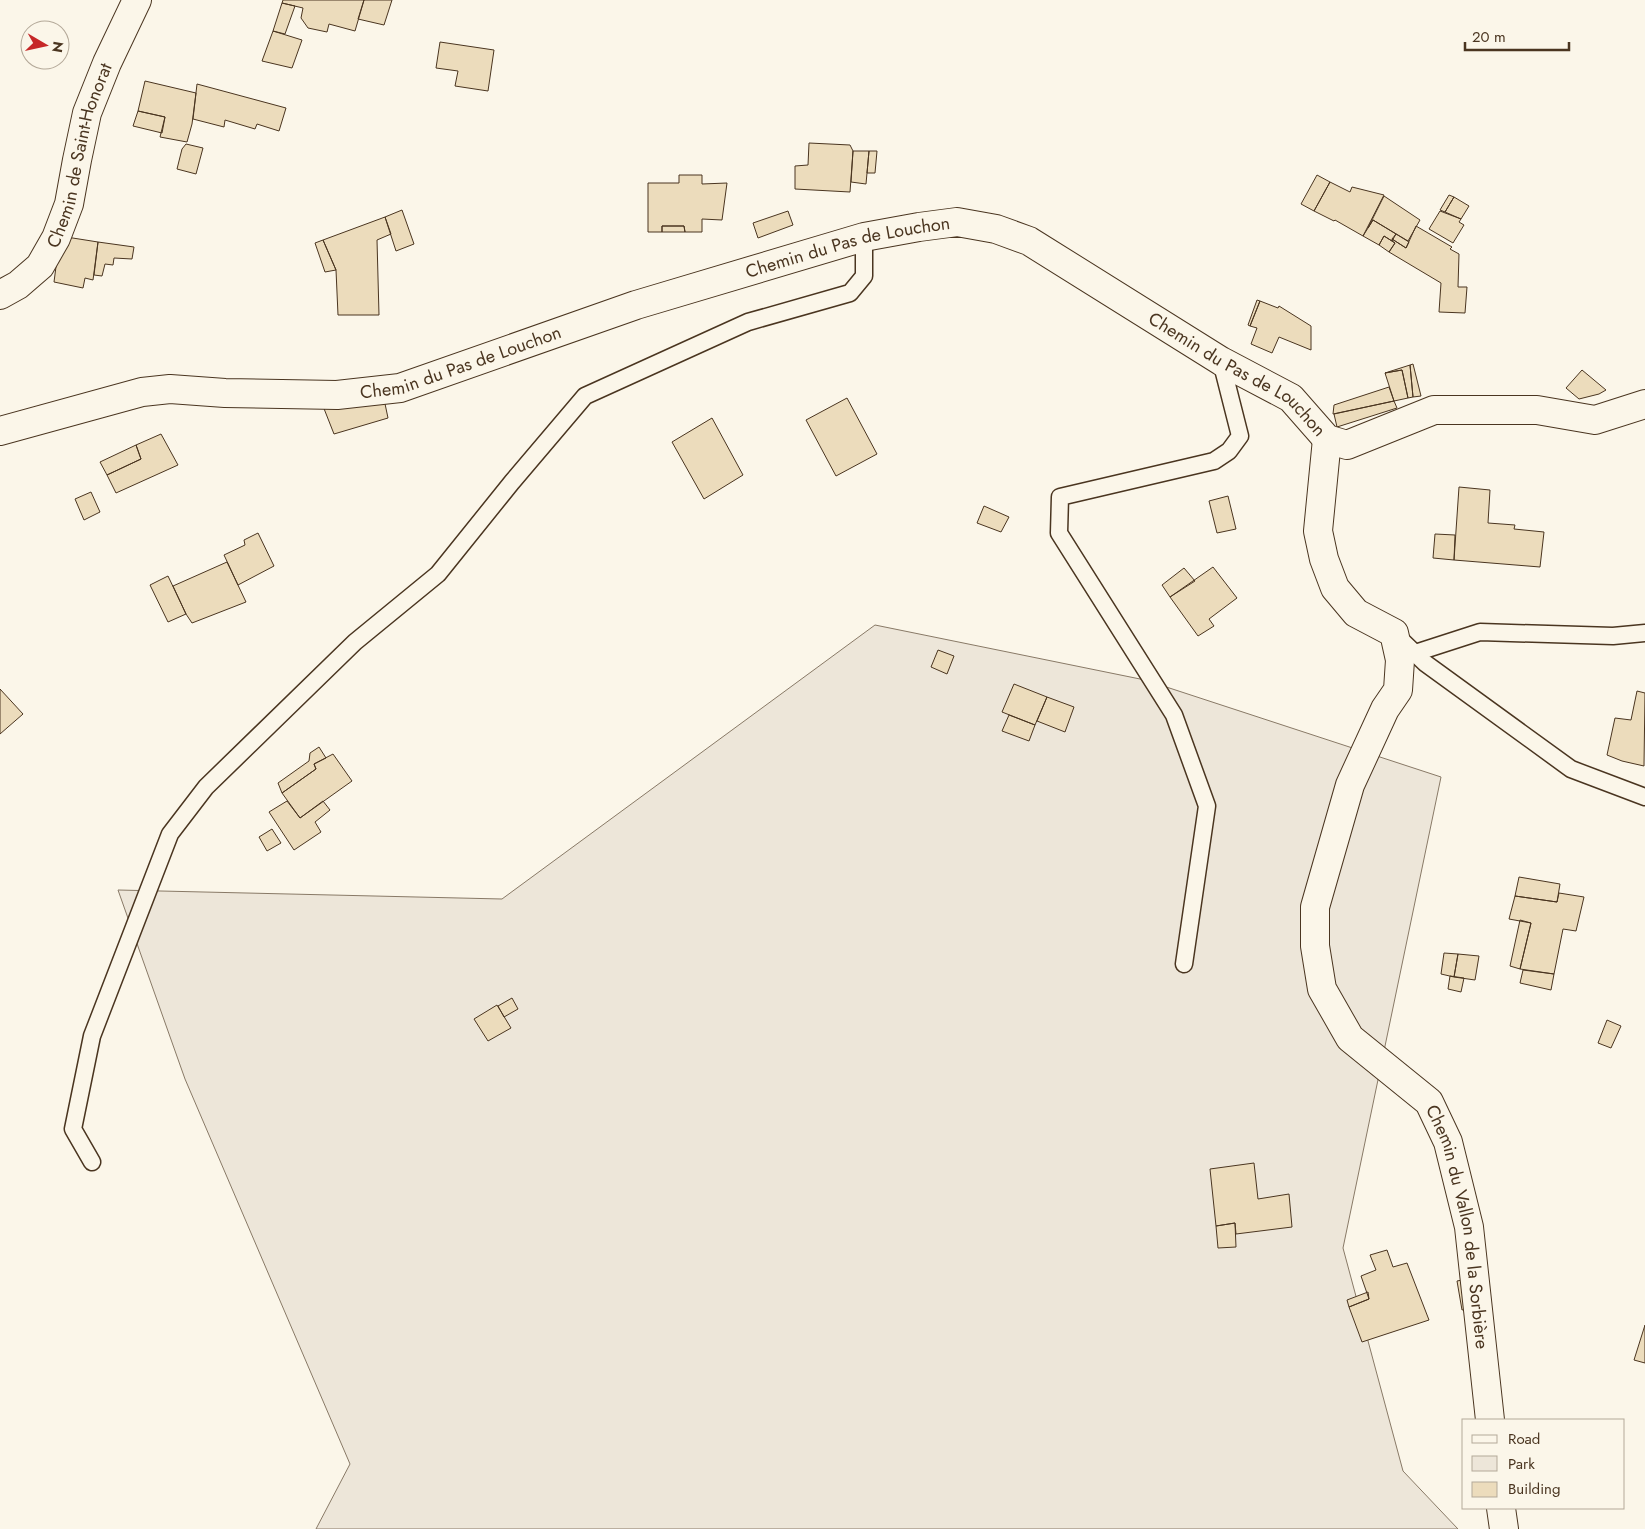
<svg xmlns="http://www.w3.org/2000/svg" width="1645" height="1529" viewBox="0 0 1645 1529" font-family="Jost,sans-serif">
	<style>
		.green { fill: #ede6d9; stroke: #887966 }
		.building { fill: #ecdcbc; stroke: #4a3520 }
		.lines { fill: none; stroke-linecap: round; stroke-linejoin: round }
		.lane-casing { stroke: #4a3520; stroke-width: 19 }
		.street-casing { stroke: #4a3520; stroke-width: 30 }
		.lane { stroke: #fbf6e9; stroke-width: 16 }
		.street { stroke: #fbf6e9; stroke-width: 28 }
		.labels { text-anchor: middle; stroke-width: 4; stroke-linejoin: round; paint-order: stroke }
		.street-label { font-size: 18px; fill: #4a3520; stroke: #fbf6e9 }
	</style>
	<rect width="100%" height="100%" fill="#fbf6e9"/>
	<!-- green -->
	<path class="green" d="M875 625 1145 680 1441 777 1343 1248 1403 1471 1458 1529H316L350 1464 185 1079 118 890 502 899Z"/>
	<!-- building -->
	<path class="building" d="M283 0H364L355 31 329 24 327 32 308 28 301 18 303 8 282 3Z
		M364 0H392L384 25 358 19Z
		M282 3 295 6 285 34 273 31Z
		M273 31 302 40 292 68 262 61Z
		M440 42 494 50 488 91 455 86 458 71 436 68Z
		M145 81 196 93 192 124 187 142 160 137 165 117 138 111Z
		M197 84 286 108 279 131 257 124 255 129 225 120 224 127 193 119Z
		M138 111 165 117 162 133 133 126Z
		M809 143 850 145 853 151 850 192 795 189V166L808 165Z
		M186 144 203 148 196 174 177 169 182 149Z
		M853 151H869L866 184 851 182Z
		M869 151H877L875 173H867Z
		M679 175H702V184L727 183 722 220 702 219V232H685L684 226H662V232H648V183H679Z
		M1317 175 1330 182 1314 211 1301 204Z
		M1330 182 1350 192 1352 187 1384 195 1363 236 1335 220 1334 221 1314 211Z
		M1449 195 1454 197 1445 212 1440 210Z
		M1384 196 1420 220 1408 241 1373 220 1368 228Z
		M1454 197 1469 206 1461 219 1445 212Z
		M402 210 414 244 396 251 385 217Z
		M788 211 793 225 758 238 753 223Z
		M1440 211 1461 219 1459 222 1464 225 1453 243 1429 229Z
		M385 217 391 234 377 240 379 315H338L336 270 323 240Z
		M1373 220 1396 234 1392 241 1384 236 1379 245 1363 236Z
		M662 226H684L685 232H662Z
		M1416 226 1452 247 1450 249 1459 254 1458 287H1467L1465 313 1439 312 1441 283 1389 252 1395 243 1392 241V239L1406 248Z
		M1396 234 1409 242 1406 248 1392 239Z
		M60 236 98 242 93 280 85 278 83 288 54 282Z
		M1384 236 1395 243 1389 252 1379 245Z
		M323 240 336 270 325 272 315 243Z
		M98 242 134 247 132 259 114 258 113 265 105 264 102 276 94 275Z
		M1257 300 1260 301 1250 326 1248 325Z
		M1260 301 1278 308 1279 306 1311 326V350L1279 337 1272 353 1251 344 1257 328 1250 326Z
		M1413 364 1421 396 1413 397 1410 365Z
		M1410 365 1413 397 1408 398 1402 370 1385 373Z
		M1402 370 1408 398 1394 401 1385 373Z
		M1582 370 1606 390 1599 394 1579 399 1566 388Z
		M1389 387 1394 401 1333 414 1334 405Z
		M847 398 877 454 836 476 806 420Z
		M384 399 388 418 334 434 321 401Z
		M1394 401 1397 408 1337 427 1334 414Z
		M712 418 743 475 704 499 672 442Z
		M161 434 178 465 116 493 107 475 141 459 136 445Z
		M136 445 141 459 107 475 100 462Z
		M1459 487 1490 490 1488 523 1515 525 1514 529 1544 532 1540 567 1454 560Z
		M91 492 100 512 84 520 75 499Z
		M1228 496 1236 529 1217 533 1209 501Z
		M984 506 1009 517 1001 532 977 523Z
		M258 533 274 566 238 585 224 555 245 545 244 540Z
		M1435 534 1455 535 1454 560 1433 558Z
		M227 562 246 602 192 623 186 614 173 586Z
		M1213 567 1237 598 1209 619 1214 626 1198 636 1170 597Z
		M1184 568 1195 581 1170 597 1162 585Z
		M168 576 186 614 168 622 150 585Z
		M938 650 954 656 947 674 931 667Z
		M1014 684 1047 697 1035 725 1002 712Z
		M0 689 23 714 0 734Z
		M1637 691 1645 693 1644 766 1622 761 1607 755 1615 718 1631 720Z
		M1047 697 1074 707 1065 732 1037 721Z
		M1009 715 1035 725 1029 741 1002 731Z
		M319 747 326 758 314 764 316 769 282 793 278 783 309 761 310 753Z
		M333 754 352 781 300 818 282 793 316 769 314 764Z
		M287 801 300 818 323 801 330 810 315 822 321 832 294 850 269 812Z
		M272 829 281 843 267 851 259 837Z
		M1519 877 1560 884 1557 902 1515 896Z
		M1559 893 1584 897 1576 931 1563 929 1554 974 1520 969 1531 923 1509 919 1515 896 1557 902Z
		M1520 920 1531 923 1520 969 1510 966Z
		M1444 953 1458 954 1454 977 1441 974Z
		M1458 954 1479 956 1475 980 1454 977Z
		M1523 970 1554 974 1551 990 1520 983Z
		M1450 976 1464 978 1461 992 1448 989Z
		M512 998 518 1009 504 1017 498 1006Z
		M497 1005 511 1028 488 1041 474 1019Z
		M1607 1020 1621 1026 1611 1048 1598 1043Z
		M1254 1163 1258 1199 1289 1194 1292 1227 1236 1234 1235 1223 1216 1226 1210 1169Z
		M1235 1223 1236 1247 1218 1248 1216 1226Z
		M1387 1250 1393 1267 1407 1263 1429 1320 1362 1342 1349 1307 1369 1299 1361 1276 1376 1270 1370 1255Z
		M1472 1278 1480 1305 1462 1310 1457 1281Z
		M1368 1292 1369 1299 1349 1307 1347 1300Z
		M1645 1325V1363L1634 1360Z"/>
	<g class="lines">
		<!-- lane casing -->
		<g class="lane-casing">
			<path id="lane" d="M1396 635 1425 663 1571 769 1645 797
				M1415 653 1480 632 1613 636 1645 633
				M1184 964 1207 806 1174 715 1059 533 1060 497 1214 461 1229 451 1240 436 1221 361
				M92 1162 73 1129 92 1036 170 834 206 787 355 642 438 574 512 482 585 396 748 322 850 293 864 276V237"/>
		</g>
		<!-- street casing -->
		<g class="street-casing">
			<g id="street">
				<path id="s1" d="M0 295 18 285 40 266 56 238 69 204 77 160 87 113 107 63 137 0"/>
				<path id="s2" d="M0 431 142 392 170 389 225 393 337 395 400 388 636 305 864 237 919 227 957 222 996 229 1029 241 1221 361 1291 398 1327 439 1347 445 1434 410H1537L1595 420 1645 404"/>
				<path id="s3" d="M1327 439 1318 531 1324 559 1335 588 1356 613 1394 633 1400 660 1398 690 1385 709 1350 785 1315 907V946L1322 989 1350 1038 1429 1102 1448 1142 1469 1227 1490 1420"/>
				<path d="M1501 1508 1504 1529"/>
			</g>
		</g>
		<!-- lane -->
		<use href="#lane" class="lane"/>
		<!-- street -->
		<use href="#street" class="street"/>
	</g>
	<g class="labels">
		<!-- street labels -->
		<g class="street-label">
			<text dy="6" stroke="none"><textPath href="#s1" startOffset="168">Chemin de Saint-Honorat</textPath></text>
			<text dy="6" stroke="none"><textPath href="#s2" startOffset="876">Chemin du Pas de Louchon</textPath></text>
			<text dy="6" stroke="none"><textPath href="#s2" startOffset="471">Chemin du Pas de Louchon</textPath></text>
			<text dy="6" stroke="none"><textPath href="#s2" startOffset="1311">Chemin du Pas de Louchon</textPath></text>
			<text dy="6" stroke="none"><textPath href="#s3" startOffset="889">Chemin du Vallon de la Sorbière</textPath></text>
		</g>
	</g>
	<!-- legend -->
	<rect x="1462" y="1419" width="162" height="90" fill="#fbf6e9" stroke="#b4a999"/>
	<rect x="1472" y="1435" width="25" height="8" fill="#fbf6e9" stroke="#b4a999"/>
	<text x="1508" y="1444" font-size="15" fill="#4a3520">Road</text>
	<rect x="1472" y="1456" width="25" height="15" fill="#ede6d9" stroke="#b4a999"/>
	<text x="1508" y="1469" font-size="15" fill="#4a3520">Park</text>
	<rect x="1472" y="1482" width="25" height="15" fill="#ecdcbc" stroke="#b4a999"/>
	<text x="1508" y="1494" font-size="15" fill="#4a3520">Building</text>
	<!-- north arrow -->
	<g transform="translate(45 45) rotate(99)"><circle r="24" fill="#fbf6e9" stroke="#b4a999"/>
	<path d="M0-4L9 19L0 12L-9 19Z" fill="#c62828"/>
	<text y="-8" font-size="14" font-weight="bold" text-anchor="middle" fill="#4a3520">N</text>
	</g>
	<!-- scale -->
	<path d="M1465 42v8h104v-8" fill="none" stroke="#4a3520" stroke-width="2.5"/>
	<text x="1472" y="42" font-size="15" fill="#4a3520" stroke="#fbf6e9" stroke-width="4" paint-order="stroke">20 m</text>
</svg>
